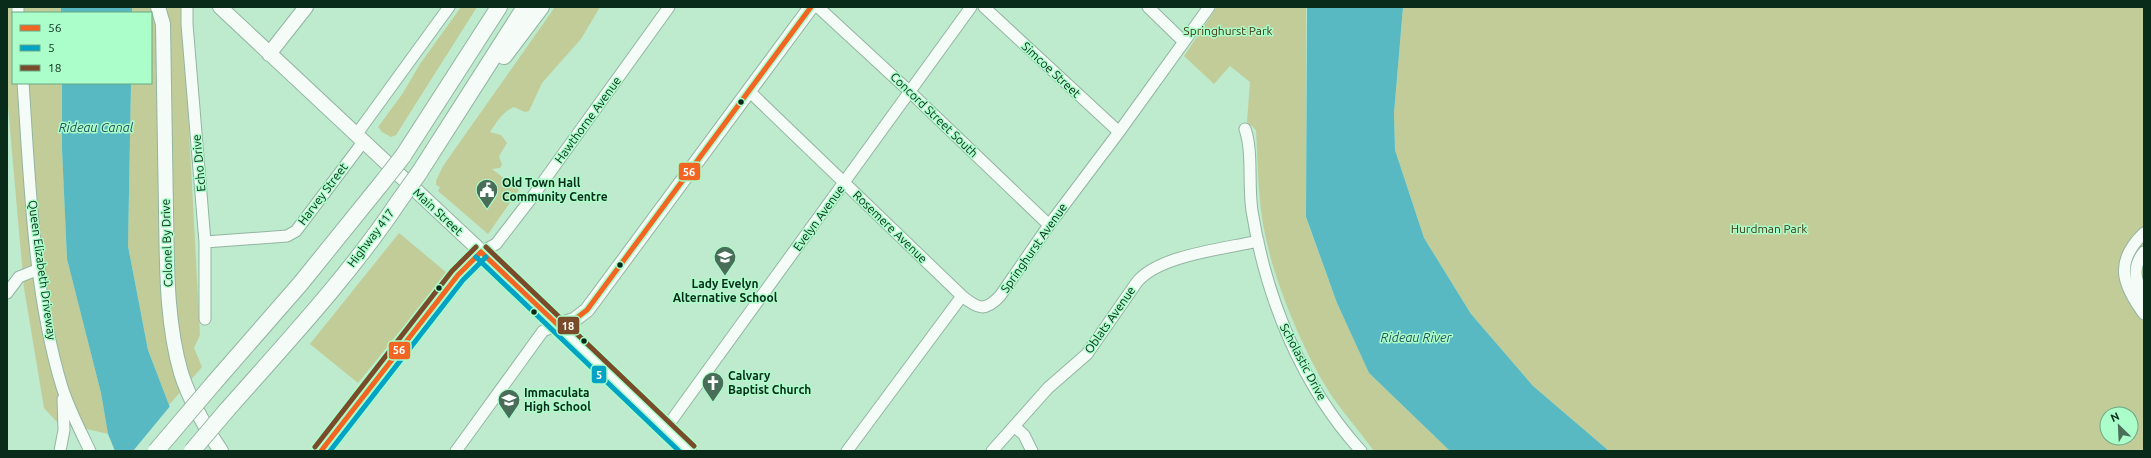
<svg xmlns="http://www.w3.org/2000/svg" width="2151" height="458" viewBox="0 0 2151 458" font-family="Ubuntu,sans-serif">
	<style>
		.green { fill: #c2cc98; fill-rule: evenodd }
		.water { fill: #58b9c3 }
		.pier { fill: #beeace }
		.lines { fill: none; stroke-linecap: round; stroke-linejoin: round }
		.minor-casing { stroke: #92b5a0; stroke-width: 13 }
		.major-casing { stroke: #92b5a0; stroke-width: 16 }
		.highway-casing { stroke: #92b5a0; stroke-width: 18 }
		.minor { stroke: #f5fcf8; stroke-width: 11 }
		.major { stroke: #f5fcf8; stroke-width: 14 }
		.highway { stroke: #f5fcf8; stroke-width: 16 }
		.highway-bridge-casing { stroke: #92b5a0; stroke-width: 18; stroke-linecap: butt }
		.highway-bridge { stroke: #f5fcf8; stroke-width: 16 }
		.bus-1-casing { stroke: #abfdc9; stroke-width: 8 }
		.bus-2-casing { stroke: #abfdc9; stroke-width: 8 }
		.bus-3-casing { stroke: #abfdc9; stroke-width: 8 }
		.bus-1 { stroke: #f26522; stroke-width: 5 }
		.bus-2 { stroke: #00a3c5; stroke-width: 5 }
		.bus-3 { stroke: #7a4b2a; stroke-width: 5 }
		.bus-dot { fill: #092c1a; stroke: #abfdc9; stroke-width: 1.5 }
		.labels { text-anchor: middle; stroke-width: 3; stroke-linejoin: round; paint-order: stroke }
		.park-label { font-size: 12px; fill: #3e3510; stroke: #abfdc9 }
		.street-label { font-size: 12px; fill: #092c1a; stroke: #abfdc9 }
		.poi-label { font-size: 12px; font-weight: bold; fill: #092c1a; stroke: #abfdc9; text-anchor: start }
		.water-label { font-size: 13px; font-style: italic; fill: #23535f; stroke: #abfdc9 }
		.line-badge { stroke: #abfdc9; stroke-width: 1.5 }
		.badge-label { font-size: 11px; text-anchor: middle; font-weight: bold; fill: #fff }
	</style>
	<rect width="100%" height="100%" fill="#beeace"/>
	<!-- green -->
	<path class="green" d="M7 7H61V13H13V83H62V149L67 259 101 393 108 434 57 422 44 408 24 288 7 95Z
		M132 7H185L184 35 200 335 194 348 202 367 169 405 148 350 128 246 131 83H151V13H132Z
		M461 7H477L396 135 391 137 382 132 378 127 403 93 420 64Z
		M555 7H600L581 39 542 83 529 111 525 112 514 107C502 112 497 122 490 132L501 135 507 143 499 156 502 165 500 168 492 169 519 190 488 234 438 191 440 187 436 185V181L443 166Z
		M1217 7H1306V218L1337 303 1369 373 1450 451H1374C1361 433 1346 416 1333 398 1305 355 1277 289 1266 239 1258 204 1258 166 1256 130L1247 122 1250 82 1230 66 1214 84 1184 56Z
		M1403 7H2144V451H1609L1533 386 1471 314 1424 238 1395 150 1394 113ZM2107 414H2131V438H2107Z
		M399 233 447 273 358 383 310 344Z"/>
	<!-- water -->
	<path class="water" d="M61 7H132V13H61Z
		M1307 7H1403L1394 113 1395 150 1424 238 1471 314 1533 386 1609 451H1450L1369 373 1337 303 1306 217Z
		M62 83H131L128 246 148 350 169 405 192 451H115L108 434 101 393 67 259 62 149Z"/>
	<!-- pier -->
	<path class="pier" d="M171 405 194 451H133Z"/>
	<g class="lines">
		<!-- minor casing -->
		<g class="minor-casing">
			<path id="minor" d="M18 7V13
				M187 7V24L205 242V319
				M818 7 909 91 1049 225
				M984 7 1119 132
				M1148 7 1183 41
				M23 83C30 182 33 292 62 387 69 409 80 430 90 451
				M749 91 962 296C978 309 985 312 1000 296L1049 225 1119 132 1209 7
				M1245 129C1253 151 1248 186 1252 211 1266 298 1301 385 1361 451
				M356 135 449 7
				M2144 233C2114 262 2122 284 2144 314
				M205 242 287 236 296 231 363 142
				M481 252 496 244 530 200 669 7
				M2144 252C2131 268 2136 281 2144 298
				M7 293 19 277 39 269
				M1014 426 1024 435 1032 451
				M666 428 971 7
				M60 451 64 430 63 399
				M456 451 543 331 558 325
				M847 451 962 296
				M992 451 1048 388 1087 354 1137 282C1159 255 1224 249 1258 241"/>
		</g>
		<!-- major casing -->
		<g class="major-casing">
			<path id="major" d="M158 7 163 24C164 86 165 149 166 211 167 265 166 321 181 373 190 401 205 427 221 451
				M220 7 548 314 689 451
				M269 54 306 7
				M558 325 574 320 587 310 811 7
				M321 451 458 275 481 252"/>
		</g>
		<!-- highway casing -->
		<g class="highway-casing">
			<path id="highway" d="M504 56 541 7
				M403 156 499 7
				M419 173 525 7
				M213 384 301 283 381 184
				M226 411C286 343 349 276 399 201"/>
		</g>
		<!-- minor -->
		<use href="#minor" class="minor"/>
		<!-- major -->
		<use href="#major" class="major"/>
		<!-- highway -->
		<use href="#highway" class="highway"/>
		<!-- highway-bridge casing -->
		<g class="highway-bridge-casing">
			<path id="highway-bridge" d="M381 184 403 156
				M399 201 419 173
				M156 451 213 384
				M192 451 226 411"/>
		</g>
		<!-- highway-bridge -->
		<use href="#highway-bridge" class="highway-bridge"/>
		<!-- bus-1 casing -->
		<g class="bus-1-casing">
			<path id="bus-1" d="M481 252 558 325
				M558 325 574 320 587 310 811 7
				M321 451 458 275 481 252"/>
		</g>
		<!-- bus-2 casing -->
		<g class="bus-2-casing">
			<path id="bus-2" d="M476 257 679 451
				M330 451 463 280 486 257"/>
		</g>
		<!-- bus-3 casing -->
		<g class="bus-3-casing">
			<path id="bus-3" d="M486 247 694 446
				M315 447 452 271 476 247"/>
		</g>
		<!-- bus-1 -->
		<use href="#bus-1" class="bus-1"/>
		<!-- bus-2 -->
		<use href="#bus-2" class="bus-2"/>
		<!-- bus-3 -->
		<use href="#bus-3" class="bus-3"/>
	</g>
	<!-- icons -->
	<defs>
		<g id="civic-pin" transform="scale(1.15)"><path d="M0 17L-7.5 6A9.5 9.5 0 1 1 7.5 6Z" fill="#486e59" stroke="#abfdc9"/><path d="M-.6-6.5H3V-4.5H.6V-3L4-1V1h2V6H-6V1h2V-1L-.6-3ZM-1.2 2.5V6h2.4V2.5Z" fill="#fff"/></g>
		<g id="school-pin" transform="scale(1.15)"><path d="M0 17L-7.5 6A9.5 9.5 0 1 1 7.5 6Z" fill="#486e59" stroke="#abfdc9"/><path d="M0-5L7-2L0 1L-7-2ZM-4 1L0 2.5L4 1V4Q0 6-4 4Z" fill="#fff"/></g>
		<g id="church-pin" transform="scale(1.15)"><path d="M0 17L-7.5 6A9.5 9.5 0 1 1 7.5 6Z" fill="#486e59" stroke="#abfdc9"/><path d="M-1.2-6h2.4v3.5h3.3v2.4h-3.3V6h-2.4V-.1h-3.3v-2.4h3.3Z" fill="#fff"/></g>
	</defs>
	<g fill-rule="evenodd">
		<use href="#civic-pin" x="487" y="190"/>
		<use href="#school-pin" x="725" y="257"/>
		<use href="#church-pin" x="713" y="383"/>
		<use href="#school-pin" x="509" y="400"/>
	</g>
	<!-- markers -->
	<g class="bus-dot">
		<circle cx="741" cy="102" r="3.5"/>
		<circle cx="620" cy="265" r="3.5"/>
		<circle cx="439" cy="288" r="3.5"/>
		<circle cx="534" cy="312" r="3.5"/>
		<circle cx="584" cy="341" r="3.5"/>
	</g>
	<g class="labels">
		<!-- park labels -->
		<g class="park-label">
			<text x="1228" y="35">Springhurst Park</text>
			<text x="1769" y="233">Hurdman Park</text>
		</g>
		<!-- street labels -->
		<g class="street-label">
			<text transform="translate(1051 70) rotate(43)" y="4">Simcoe Street</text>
			<text transform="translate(934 115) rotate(44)" y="4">Concord Street South</text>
			<text transform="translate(588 120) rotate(-54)" y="4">Hawthorne Avenue</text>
			<text transform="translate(199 163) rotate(-95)" y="4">Echo Drive</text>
			<text transform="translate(323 194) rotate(-53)" y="4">Harvey Street</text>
			<text transform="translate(438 212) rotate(43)" y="4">Main Street</text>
			<text transform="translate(819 218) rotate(-54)" y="4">Evelyn Avenue</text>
			<text transform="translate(890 227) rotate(44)" y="4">Rosemere Avenue</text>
			<text transform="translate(371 238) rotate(-53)" y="4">Highway 417</text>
			<text transform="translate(167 243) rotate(-92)" y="4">Colonel By Drive</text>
			<text transform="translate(1034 248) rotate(-55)" y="4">Springhurst Avenue</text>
			<text transform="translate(42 270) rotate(82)" y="4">Queen Elizabeth Driveway</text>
			<text transform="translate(1110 320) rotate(-55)" y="4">Oblats Avenue</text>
			<text transform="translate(1303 362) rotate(62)" y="4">Scholastic Drive</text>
		</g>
		<!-- poi labels -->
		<g class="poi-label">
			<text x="502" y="187">Old Town Hall<tspan x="502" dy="14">Community Centre</tspan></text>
			<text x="725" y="288" text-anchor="middle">Lady Evelyn<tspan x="725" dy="14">Alternative School</tspan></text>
			<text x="728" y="380">Calvary<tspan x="728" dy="14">Baptist Church</tspan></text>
			<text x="524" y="397">Immaculata<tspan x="524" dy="14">High School</tspan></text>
		</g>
		<!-- water labels -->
		<g class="water-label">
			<text x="96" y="132">Rideau Canal</text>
			<text x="1416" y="342">Rideau River</text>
		</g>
	</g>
	<g class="line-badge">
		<rect x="678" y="162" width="23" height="19" rx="4" fill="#f26522"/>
		<rect x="557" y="316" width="23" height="19" rx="4" fill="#7a4b2a"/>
		<rect x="388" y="341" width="23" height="19" rx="4" fill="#f26522"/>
		<rect x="591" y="365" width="16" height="19" rx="4" fill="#00a3c5"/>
	</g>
	<g class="badge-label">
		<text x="689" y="176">56</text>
		<text x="568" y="330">18</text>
		<text x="399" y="354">56</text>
		<text x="599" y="379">5</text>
	</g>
	<!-- border -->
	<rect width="2151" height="458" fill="none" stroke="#092c1a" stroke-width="16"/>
	<!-- legend -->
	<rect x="12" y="12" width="140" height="72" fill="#abfdc9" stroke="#6aa983"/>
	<rect x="20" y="25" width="20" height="6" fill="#f26522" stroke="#6aa983"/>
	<text x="48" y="32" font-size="12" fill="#092c1a">56</text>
	<rect x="20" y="45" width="20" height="6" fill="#00a3c5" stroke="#6aa983"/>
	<text x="48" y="52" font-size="12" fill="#092c1a">5</text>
	<rect x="20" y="65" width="20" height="6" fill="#7a4b2a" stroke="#6aa983"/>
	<text x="48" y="72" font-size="12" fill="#092c1a">18</text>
	<!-- north arrow -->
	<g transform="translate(2119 426) rotate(336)"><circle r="19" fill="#abfdc9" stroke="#6aa983"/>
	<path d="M0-3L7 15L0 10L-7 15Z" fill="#486e59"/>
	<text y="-6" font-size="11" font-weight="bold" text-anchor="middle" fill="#092c1a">N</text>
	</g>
</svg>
